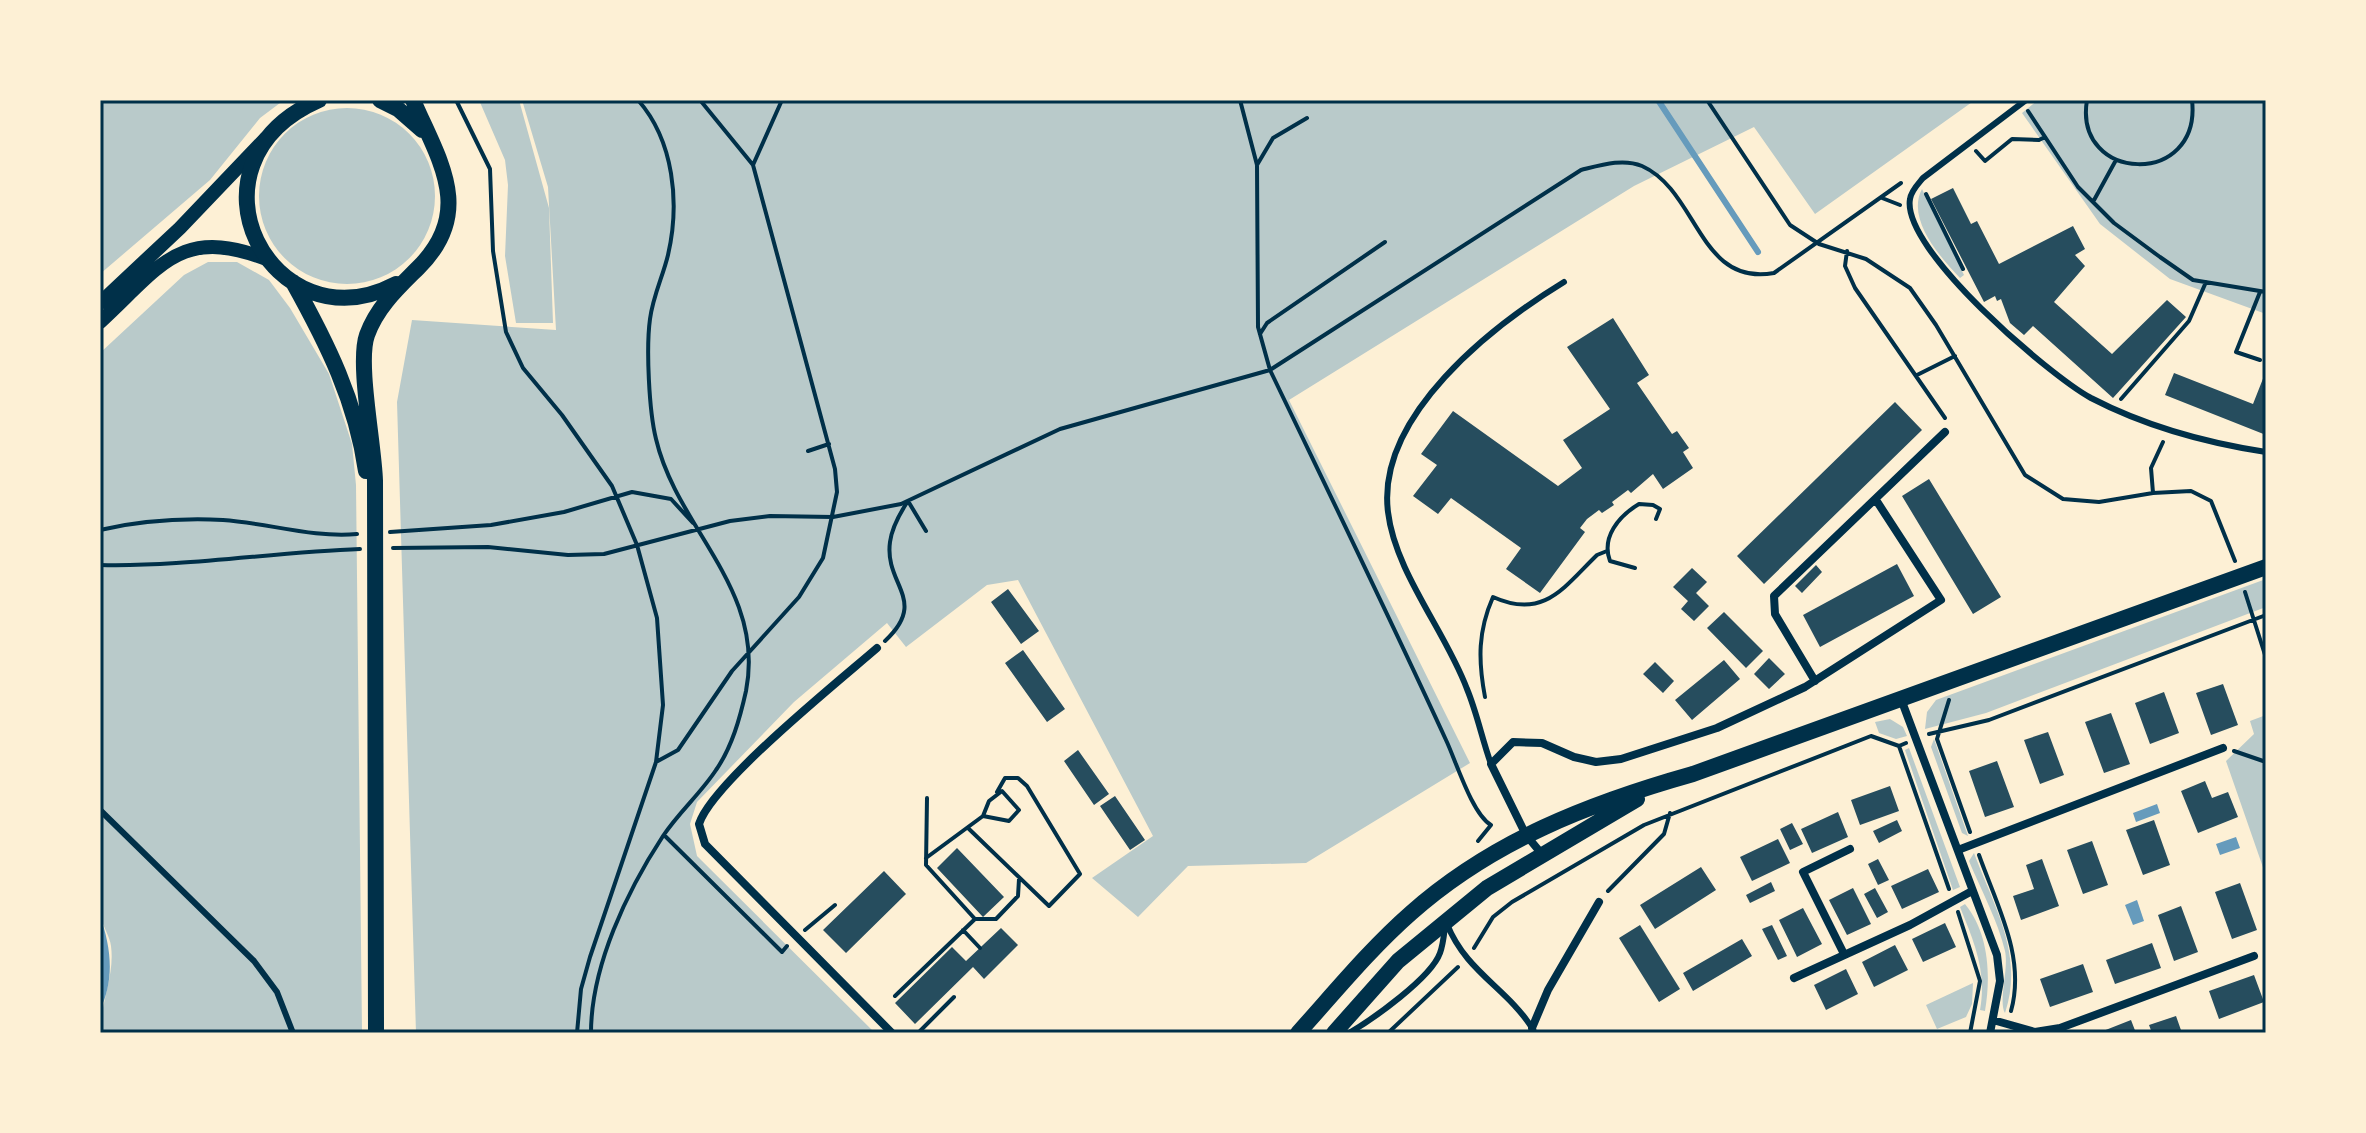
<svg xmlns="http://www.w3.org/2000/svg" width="2366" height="1133" viewBox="0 0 2366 1133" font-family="'Crimson Pro',serif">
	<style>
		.green { fill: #b9caca }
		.water { fill: #669bbc }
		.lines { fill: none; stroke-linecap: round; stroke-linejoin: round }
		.stream { stroke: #669bbc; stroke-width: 6 }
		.building { fill: #264d5e }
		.path { stroke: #003049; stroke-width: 4 }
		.service { stroke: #003049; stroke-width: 6 }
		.minor { stroke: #003049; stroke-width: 8 }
		.tertiary { stroke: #003049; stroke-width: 14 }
		.secondary { stroke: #003049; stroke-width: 16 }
		.neatline { fill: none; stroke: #003049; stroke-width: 3 }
	</style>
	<rect width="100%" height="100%" fill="#fdf0d5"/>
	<!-- green -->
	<path class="green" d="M100 100H284L260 118 210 180 100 274Z
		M479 100H519L549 208 553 323H516L505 256 508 185 505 160Z
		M522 100H1975L1815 214 1754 127 1634 186 1289 400 1470 763 1306 863 1188 866 1138 917 1092 878 1153 836 1018 580 987 585 906 647 887 623 794 702 697 802 690 824 697 856 875 1033H416L397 402 412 320 556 330 548 187Z
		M2038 100H2266V314L2170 279 2100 224 2022 113Z
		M259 196a88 88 0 1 1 176 0a88 88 0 1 1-176 0Z
		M1922 189 1964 275 1960 278C1940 257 1906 219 1922 189Z
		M208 262H237L269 280 290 308 329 374 352 444 356 485 362 1033H100C100 1005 115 975 111 946 110 937 103 926 100 916V353L184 275Z
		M2266 579V607L1986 713 1925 729 1927 712 1936 700Z
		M2266 715V876L2226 761 2254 734 2250 721Z
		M1890 719 1903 727 1907 736 1896 739 1879 733 1875 722Z
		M1934 739 1968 836 1962 833 1931 747Z
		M1909 748 1960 887 1953 890 1905 750Z
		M1974 853C1995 909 2024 955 2005 1013 1998 1002 2009 969 2005 951 1998 921 1981 890 1969 861Z
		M1965 904C1989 933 1991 976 1985 1011L1980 1010C1987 971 1974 942 1960 907Z
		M1973 983 1972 1004 1966 1017 1937 1029 1926 1005Z"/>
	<!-- water -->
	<path class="water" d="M2157 804 2160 813 2136 822 2133 813Z
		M2236 837 2240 848 2220 855 2216 844Z
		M2137 900 2144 921 2133 925 2125 905Z
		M100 916C111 947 115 979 100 1010Z"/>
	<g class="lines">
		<!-- stream -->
		<path class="stream" d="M1658 100 1758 252"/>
	</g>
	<!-- building -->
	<path class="building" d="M1953 188 1971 224 1977 221 1999 264 2073 226 2085 249 2075 255 2085 266 2054 302 2112 354 2167 300 2186 317 2113 398 2033 326 2024 335 2010 323 2001 299 1997 301 1995 296 1984 302 1931 199Z
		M1613 318 1649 375 1637 383 1672 434 1677 431 1689 448 1683 452 1693 468 1663 489 1653 474 1631 493 1628 490 1612 502 1614 505 1602 513 1599 510 1587 519 1580 528 1585 532 1540 593 1506 569 1521 548 1451 498 1438 514 1413 496 1437 465 1421 454 1453 411 1558 486 1582 468 1563 440 1610 409 1567 347Z
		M2266 371V435L2165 395 2174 373 2253 404Z
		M1895 402 1922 430 1764 584 1737 556Z
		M1929 479 2001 597 1973 614 1902 496Z
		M1897 564 1914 596 1820 647 1803 615Z
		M1816 565 1822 572 1802 593 1795 586Z
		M1692 568 1707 582 1696 593 1709 606 1694 621 1681 609 1688 601 1673 587Z
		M1008 589 1039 631 1021 644 991 602Z
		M1724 612 1763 651 1746 668 1707 628Z
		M1023 650 1065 709 1047 722 1005 663Z
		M1769 658 1785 674 1769 689 1754 674Z
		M1724 660 1740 679 1692 720 1675 700Z
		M1655 662 1674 681 1663 693 1643 674Z
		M2223 684 2238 725 2211 735 2196 693Z
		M2164 692 2179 733 2150 744 2135 703Z
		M2111 713 2130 764 2104 773 2085 722Z
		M2048 732 2064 775 2040 784 2024 740Z
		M1078 750 1109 794 1094 805 1064 761Z
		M1997 761 2014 807 1985 817 1969 771Z
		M2205 781 2212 798 2228 792 2238 817 2198 833 2181 791Z
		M1890 786 1899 811 1860 825 1851 800Z
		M1115 796 1145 840 1130 850 1100 806Z
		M1838 812 1848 837 1812 853 1801 829Z
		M1897 820 1902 831 1879 843 1873 831Z
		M2154 820 2170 865 2143 875 2126 830Z
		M1792 823 1803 844 1790 850 1780 829Z
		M1778 839 1790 863 1752 881 1740 857Z
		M2092 841 2108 885 2083 894 2067 850Z
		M957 848 1004 897 983 917 937 868Z
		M1878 859 1889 880 1878 885 1868 864Z
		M2042 859 2059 906 2021 920 2013 896 2034 889 2026 865Z
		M1701 867 1716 890 1655 929 1640 905Z
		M1928 869 1939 892 1902 909 1891 886Z
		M884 871 906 894 846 953 823 930Z
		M1771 882 1775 891 1750 903 1746 895Z
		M2240 883 2257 930 2232 939 2215 892Z
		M1853 888 1871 924 1847 935 1829 900Z
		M1875 888 1888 912 1877 918 1864 894Z
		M2181 906 2198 952 2174 961 2158 915Z
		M1803 908 1822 944 1797 957 1779 920Z
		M1945 923 1956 947 1923 962 1912 939Z
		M1640 925 1680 989 1659 1002 1619 938Z
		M1772 925 1787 956 1778 960 1762 929Z
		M1001 928 1018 945 984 979 973 967 915 1024 895 1003 952 947 966 961Z
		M1742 939 1752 956 1693 991 1683 973Z
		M2152 943 2161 968 2115 984 2106 960Z
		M1895 945 1908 970 1874 987 1862 962Z
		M2083 964 2093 992 2050 1007 2040 979Z
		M1846 969 1858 994 1826 1010 1814 985Z
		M2254 975 2264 1002 2219 1019 2209 991Z
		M2176 1016 2182 1033H2152L2149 1025Z
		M2131 1020 2136 1033H2098Z"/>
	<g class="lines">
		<!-- path -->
		<path class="path" d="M456 100 490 169 493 251 506 332 523 368 562 415 612 486 637 545 657 618 663 705 656 762 590 957 581 989 577 1033
			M700 100 753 165
			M1240 100 1257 165 1258 327 1270 370C1329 493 1389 616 1446 740 1456 761 1472 814 1491 825L1478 841
			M1707 100 1790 225 1819 244 1866 259 1910 288 1936 325 2025 475 2063 499 2099 502 2153 493 2191 491 2211 501 2235 561
			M2087 100C2073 183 2202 188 2192 100
			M2028 111 2078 187 2114 223 2160 257 2193 280 2266 292
			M1976 151 1985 161 2012 139 2039 140 2045 137
			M1257 165 1273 138 1307 118
			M1926 194 1963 269
			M1882 198 1900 205
			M2093 202 2116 160
			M1847 251 1845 266 1855 288 1945 418
			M2260 292 2236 352 2260 360
			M1260 334 1267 323 1385 242
			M1917 375 1955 356
			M2121 399 2189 321 2206 282
			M808 451 829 444
			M2153 493 2151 468 2163 442
			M100 530C139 521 182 518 223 520 268 523 312 538 357 534
			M390 532 491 525 564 512 632 492 671 499 693 523
			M393 548 488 547 568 555 604 554 730 521 770 516 833 517 901 504 1060 429 1270 370 1581 170C1601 165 1623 158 1642 166 1698 191 1699 287 1774 273L1901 183
			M100 565C186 567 274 552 360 549
			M1635 568 1610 561C1601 537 1619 516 1639 504L1653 505 1660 509 1656 519
			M2245 592 2266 658
			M885 641C929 600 884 585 890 542 892 527 900 513 908 501L926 531
			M1485 697C1478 660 1478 631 1493 597 1544 620 1564 587 1597 555L1607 551
			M1949 700 1937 739 1970 832
			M1929 734 1989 720 2266 615
			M1899 746 1949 889
			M2234 751 2266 762
			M656 762 678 750 732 671 799 597 823 558 837 492 835 469 753 165 782 100
			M969 829 1049 906 1080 874 1027 786 1018 778H1005L997 792
			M664 835 782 952 787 946
			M1979 855C1997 906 2026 957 2011 1011
			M926 858 983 816 1009 821 1019 810 1002 791 989 801 983 816
			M1608 891 1664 834 1670 813
			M1958 912 1980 981 1970 1033
			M975 919H996L1018 896 1019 879
			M805 930 835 905
			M963 930 980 948
			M1474 948 1493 917 1512 902 1644 825 1871 736 1899 746 1906 743
			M895 996 975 919 926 865 927 798
			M591 1033C591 966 627 891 663 836 679 812 701 793 716 770 732 747 740 718 746 691 766 589 677 529 656 439 649 411 646 348 650 319 653 296 663 276 668 255 680 203 674 141 638 100
			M918 1033 954 997
			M1388 1033 1458 967"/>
		<!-- service -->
		<path class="service" d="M2026 100 1923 178C1918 184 1911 191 1910 199 1901 249 2049 375 2091 398 2145 426 2207 443 2266 452
			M1491 764C1482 739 1477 713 1467 689 1446 632 1395 572 1388 512 1376 416 1492 326 1564 282
			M100 810 254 961 277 992 293 1033
			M1447 924C1466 972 1507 988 1532 1028
			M1349 1033C1373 1019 1431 978 1440 953 1443 945 1444 935 1445 927"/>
		<!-- minor -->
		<path class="minor" d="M877 648C839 681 712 783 699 824L705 844 892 1033
			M1815 681 1775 614 1774 596 1945 432
			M1901 699 1997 955 2000 981 1990 1033
			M1958 850 2223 748
			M1541 853 1526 835 1491 764 1513 742 1542 743 1574 757 1596 762 1621 759 1717 728 1805 687 1941 600 1876 500
			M1844 954 1803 872 1850 849
			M1794 978 1910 925 1972 891
			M1993 1020 2035 1032 2060 1028 2254 956
			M1533 1033 1532 1028 1548 990 1599 902"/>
		<!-- tertiary -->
		<path class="tertiary" d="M100 303 180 228 266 138
			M100 322C161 266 180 225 269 260"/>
		<!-- secondary -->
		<path class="secondary" d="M319 100C174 164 272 349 396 284
			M380 100 398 109 422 130
			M293 282C327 343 356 401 366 471
			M376 1033 375 481C374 445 357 363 367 335 377 307 398 288 418 268 476 211 438 159 413 100
			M1298 1033C1335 992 1370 949 1411 913 1492 841 1590 803 1693 774L2266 567
			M1334 1033 1398 961 1487 888 1637 799"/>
	</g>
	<!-- border -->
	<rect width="2366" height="1133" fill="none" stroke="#fdf0d5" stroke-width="204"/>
	<rect x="102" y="102" width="2162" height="929" class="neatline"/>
</svg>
